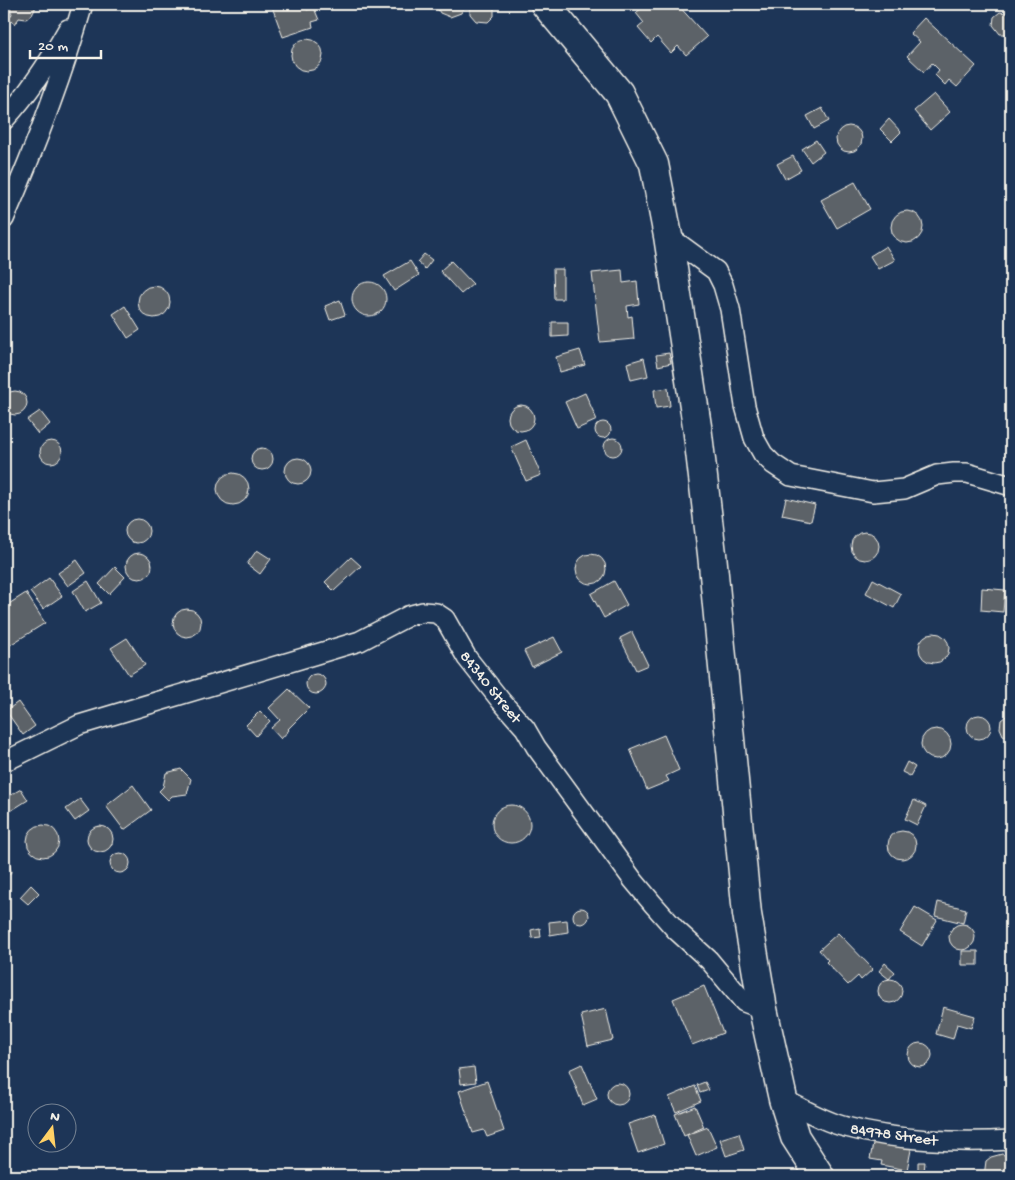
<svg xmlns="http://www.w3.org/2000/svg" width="1015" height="1180" viewBox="0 0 1015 1180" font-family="'Gochi Hand',sans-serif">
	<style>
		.building { fill: #5c6267; stroke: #f4f1e8 }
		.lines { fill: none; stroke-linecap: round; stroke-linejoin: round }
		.street-casing { stroke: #f4f1e8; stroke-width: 22 }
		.secondary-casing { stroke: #f4f1e8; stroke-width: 31 }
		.street { stroke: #1d3557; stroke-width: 19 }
		.secondary { stroke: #1d3557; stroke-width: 28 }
		.labels { text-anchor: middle; stroke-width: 5; stroke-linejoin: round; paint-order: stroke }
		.street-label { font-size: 16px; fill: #f4f1e8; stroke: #1d3557 }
	</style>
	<rect width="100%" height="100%" fill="#1d3557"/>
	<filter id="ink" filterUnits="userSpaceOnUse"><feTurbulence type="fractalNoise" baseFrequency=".02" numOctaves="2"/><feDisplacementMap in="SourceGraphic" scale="10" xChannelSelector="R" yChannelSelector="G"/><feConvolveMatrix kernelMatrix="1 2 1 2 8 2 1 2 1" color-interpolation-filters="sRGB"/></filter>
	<g filter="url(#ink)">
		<!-- building -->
		<path class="building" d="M9 4H35V9L32 15 26 19 19 18 15 24 8 19 12 14Z
			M271 4H305L307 10 314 8 319 20 312 22 313 27 283 37Z
			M435 4H466L461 13 450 17 440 13Z
			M470 4H494V16L488 22 476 21 470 14Z
			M646 4H677L707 37 686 55 678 46 671 53 657 37 651 43 638 28 644 23 636 13Z
			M1000 12 1011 14V32L1007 34H1000L993 25 994 17Z
			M924 18 976 66 957 87 949 80 945 85 935 75 939 70 932 63 924 72 907 56 920 42 910 33Z
			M291 55a16 16 0 1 1 32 0a16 16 0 1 1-32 0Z
			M934 94 950 112 930 130 914 111Z
			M822 108 829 121 814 129 807 116Z
			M889 119 901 132 892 141 880 129Z
			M836 139a13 13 0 1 1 26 0a13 13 0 1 1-26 0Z
			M816 140 824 152 811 162 802 149Z
			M793 156 801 170 785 179 777 164Z
			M855 182 870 209 837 228 821 200Z
			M891 227a16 16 0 1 1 32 0a16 16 0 1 1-32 0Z
			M886 246 895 260 878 269 870 256Z
			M424 254 432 260 425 269 417 262Z
			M410 261 419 275 394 291 384 276Z
			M451 261 473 284 461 294 440 271Z
			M553 269H563V299H554Z
			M622 270 623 283 637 281 639 304 627 306 628 317 632 316 634 339 600 342 592 273Z
			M352 299a17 17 0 1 1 34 0a17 17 0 1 1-34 0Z
			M138 302a16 16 0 1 1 32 0a16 16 0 1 1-32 0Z
			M340 300 345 315 330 320 325 306Z
			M125 306 140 330 128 338 113 314Z
			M552 322H568V336L552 337Z
			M580 350 585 365 560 372 556 357Z
			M669 353 671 363 658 366 656 355Z
			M644 358 648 376 631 380 627 363Z
			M668 388 670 406 656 408 654 390Z
			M3 403a12 12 0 1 1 24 0a12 12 0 1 1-24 0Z
			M585 393 597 420 577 429 565 402Z
			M508 418a13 13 0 1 1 26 0a13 13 0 1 1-26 0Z
			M40 411 50 424 38 434 27 420Z
			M595 430a8 8 0 1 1 16 0a8 8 0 1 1-16 0Z
			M604 447a9 9 0 1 1 18 0a9 9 0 1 1-18 0Z
			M526 440 541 475 526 481 511 447Z
			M40 452a11 11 0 1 1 22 0a11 11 0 1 1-22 0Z
			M251 459a11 11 0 1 1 22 0a11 11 0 1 1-22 0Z
			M285 471a13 13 0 1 1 26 0a13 13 0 1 1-26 0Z
			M217 489a16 16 0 1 1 32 0a16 16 0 1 1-32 0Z
			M786 498 815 505 811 521 782 515Z
			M125 531a12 12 0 1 1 24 0a12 12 0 1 1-24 0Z
			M851 546a14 14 0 1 1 28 0a14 14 0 1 1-28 0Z
			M1007 546H1011V573H1008Z
			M257 550 271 559 260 574 247 564Z
			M126 566a13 13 0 1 1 26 0a13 13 0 1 1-26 0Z
			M576 569a15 15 0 1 1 30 0a15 15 0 1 1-30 0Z
			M351 557 361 566 334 591 325 582Z
			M77 560 86 573 68 586 58 573Z
			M115 567 125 577 109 594 99 584Z
			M49 578 62 596 43 609 30 592Z
			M873 579 901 594 894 608 866 593Z
			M88 581 101 603 85 612 73 591Z
			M614 581 627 605 604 618 591 594Z
			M982 588 1005 590 1003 612 981 610Z
			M26 593 45 623 10 645 4 635V607Z
			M173 623a14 14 0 1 1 28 0a14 14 0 1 1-28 0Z
			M632 632 648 665 636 670 620 638Z
			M919 648a15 15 0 1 1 30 0a15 15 0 1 1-30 0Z
			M554 637 562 652 532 667 524 651Z
			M127 638 145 665 129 675 111 648Z
			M306 684a10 10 0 1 1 20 0a10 10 0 1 1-20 0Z
			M289 689 309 708 288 729 289 730 281 739 271 728 280 720 269 708Z
			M18 702 35 726 23 735 6 711Z
			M260 711 270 721 256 736 246 725Z
			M1010 713H1011V739L1003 735 1000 728 1001 720Z
			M967 727a12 12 0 1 1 24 0a12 12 0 1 1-24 0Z
			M921 744a15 15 0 1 1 30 0a15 15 0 1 1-30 0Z
			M664 735 679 770 666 776 669 781 647 790 630 749Z
			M907 762 915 767 910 776 902 772Z
			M181 769 191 779 187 794 172 796 168 800 159 791 163 787 166 773Z
			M133 785 151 810 124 830 106 806Z
			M21 789 28 800 4 815V799Z
			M80 799 89 811 75 821 66 809Z
			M914 800 926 806 917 825 905 819Z
			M492 824a19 19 0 1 1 38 0a19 19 0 1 1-38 0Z
			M27 841a16 16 0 1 1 32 0a16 16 0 1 1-32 0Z
			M87 839a13 13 0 1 1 26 0a13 13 0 1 1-26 0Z
			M888 845a14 14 0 1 1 28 0a14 14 0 1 1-28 0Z
			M110 863a10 10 0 1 1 20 0a10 10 0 1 1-20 0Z
			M4 860 10 865 11 872 4 881Z
			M31 885 39 893 28 904 20 897Z
			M938 902 966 909 963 923 935 916Z
			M915 907 937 920 922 946 900 932Z
			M573 916a8 8 0 1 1 16 0a8 8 0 1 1-16 0Z
			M567 920 568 932 550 935 549 922Z
			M949 937a13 13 0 1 1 26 0a13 13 0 1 1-26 0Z
			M540 928 541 937 532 938 531 930Z
			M838 933 873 969 861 980 858 976 848 985 826 962 828 960 819 950Z
			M962 951H978V965H962Z
			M885 963 895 972 889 979 879 971Z
			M878 991a12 12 0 1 1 24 0a12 12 0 1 1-24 0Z
			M704 986 723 1033 692 1045 673 999Z
			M943 1007 975 1016 971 1028 957 1024 953 1039 936 1034Z
			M606 1009 613 1040 588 1046 581 1015Z
			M908 1055a12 12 0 1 1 24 0a12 12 0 1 1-24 0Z
			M582 1064 597 1099 583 1105 569 1070Z
			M474 1067 476 1082 461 1084 459 1069Z
			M487 1081 504 1131 487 1137 484 1130 473 1133 459 1091Z
			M705 1082 709 1090 700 1093 697 1085Z
			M607 1094a11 11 0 1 1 22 0a11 11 0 1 1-22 0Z
			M695 1086 701 1101 676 1112 669 1097Z
			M695 1106 704 1127 684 1136 675 1114Z
			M655 1115 664 1144 638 1153 628 1124Z
			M708 1127 717 1147 696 1156 687 1135Z
			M739 1133 744 1150 726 1156 720 1139Z
			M874 1139 912 1145 907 1170 881 1165 882 1161 870 1159Z
			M1002 1154 1011 1158V1176H984L986 1161 991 1157Z
			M918 1162H925L924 1172H918Z"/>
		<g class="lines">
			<!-- street casing -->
			<g class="street-casing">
				<path id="street" d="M4 120C30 92 50 61 68 29
					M4 219C35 148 62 78 83 4
					M668 236 716 271 723 285 730 309 745 406 754 438 763 454 773 464 791 476 873 492 904 489 937 475 954 473H967L1011 486
					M10 759 79 725 360 641 408 616 423 612 436 613 445 619 467 658 501 701 525 728 536 747 633 880 653 904 676 930 709 960 744 1002 763 1009
					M783 1099C803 1109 825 1122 846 1127 896 1141 960 1143 1011 1140"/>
			</g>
			<!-- secondary casing -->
			<g class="secondary-casing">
				<path id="secondary" d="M545 4 619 93 654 164 668 236 697 426 712 554 747 914 763 1009 783 1099 795 1137 820 1176"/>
			</g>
			<!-- street -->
			<use href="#street" class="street"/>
			<!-- secondary -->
			<use href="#secondary" class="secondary"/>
		</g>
	</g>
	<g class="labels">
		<!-- street labels -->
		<g class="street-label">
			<text transform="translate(492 686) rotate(51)" y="6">84340 Street</text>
			<text transform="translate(894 1133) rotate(8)" y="6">84978 Street</text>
		</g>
	</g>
	<!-- margin -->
	<rect width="1015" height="1180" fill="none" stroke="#1d3557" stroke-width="20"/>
	<rect x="10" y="10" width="995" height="1160" fill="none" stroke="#f4f1e8" stroke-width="2" filter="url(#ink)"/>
	<!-- north arrow -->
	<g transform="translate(52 1128) rotate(15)"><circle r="24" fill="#1d3557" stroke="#738091"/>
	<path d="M0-4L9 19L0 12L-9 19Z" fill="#ffd166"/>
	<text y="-8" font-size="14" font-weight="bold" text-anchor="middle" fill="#f4f1e8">N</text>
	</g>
	<!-- scale -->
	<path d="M30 50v8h71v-8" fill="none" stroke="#f4f1e8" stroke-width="2.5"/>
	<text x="38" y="50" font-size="15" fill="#f4f1e8" stroke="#1d3557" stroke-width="4" paint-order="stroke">20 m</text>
</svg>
